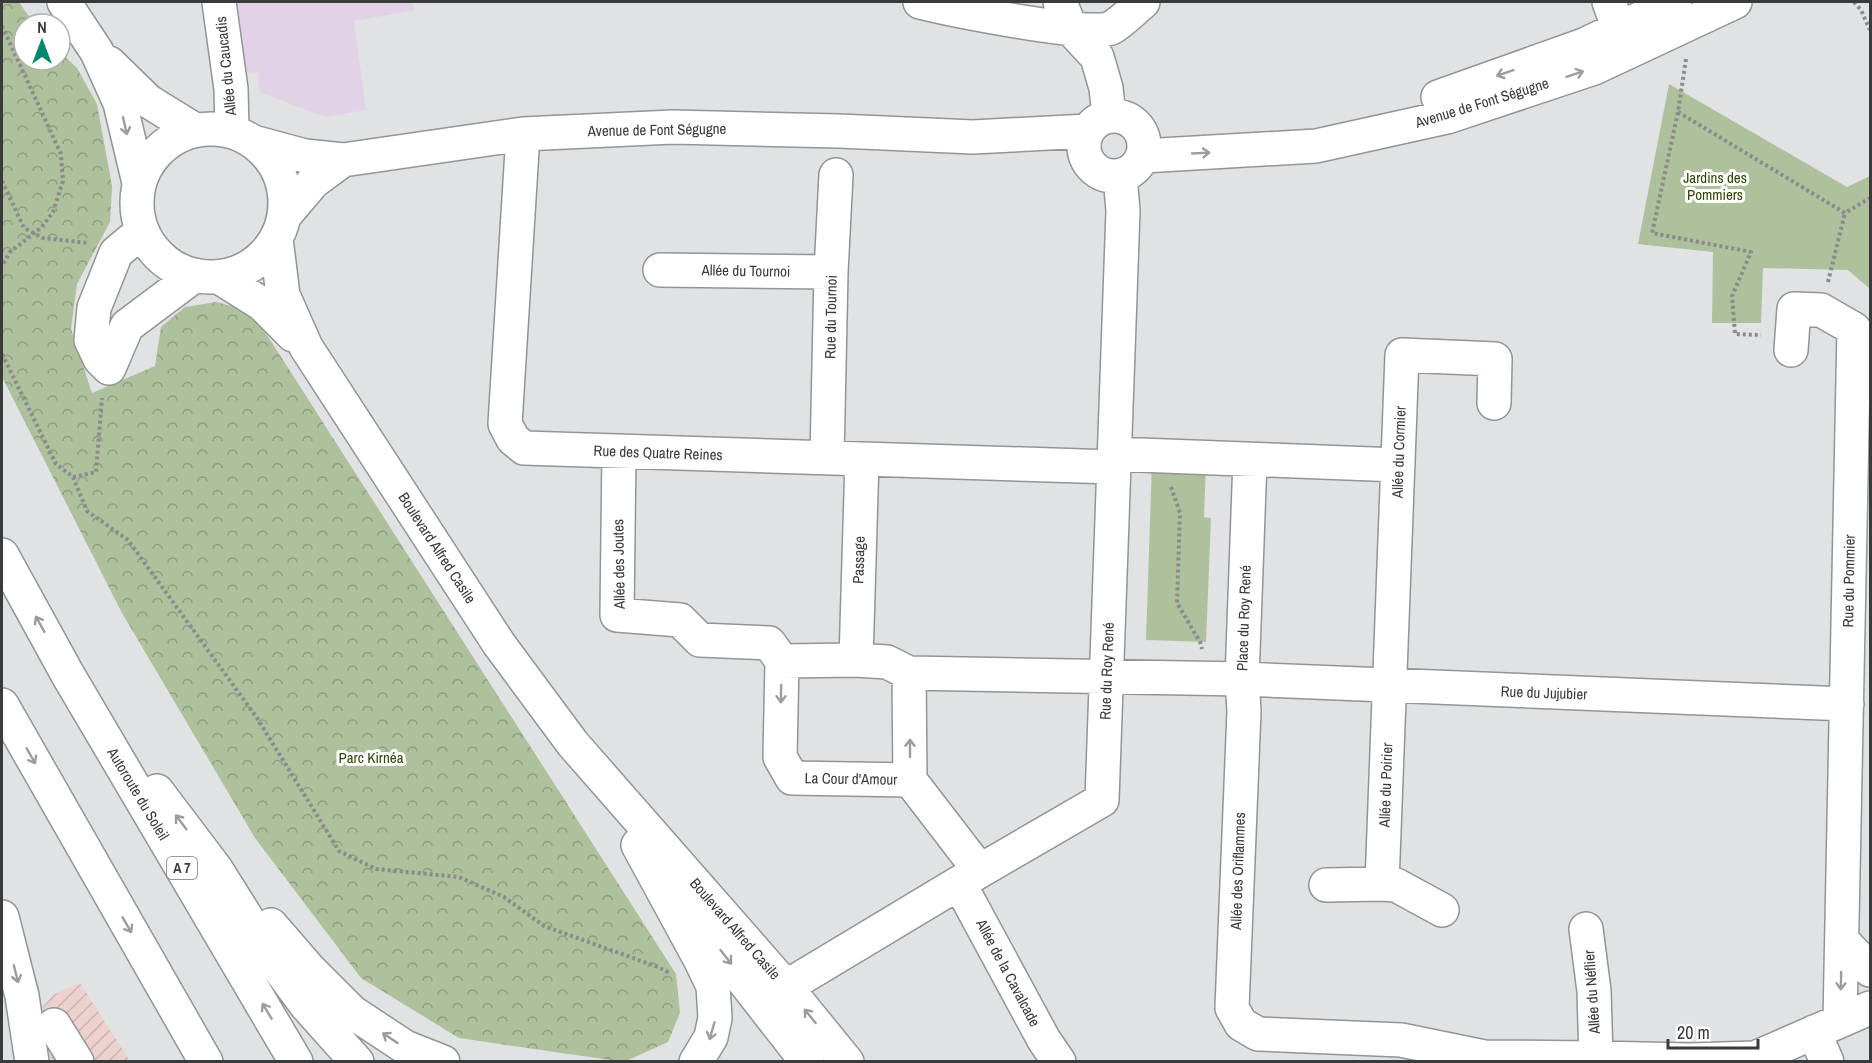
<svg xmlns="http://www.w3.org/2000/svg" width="1872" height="1063" viewBox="0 0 1872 1063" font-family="'Archivo Narrow',sans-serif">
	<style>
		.industrial { fill: url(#industrial-furrows) }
		.education { fill: #e2d2e5 }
		.park { fill: url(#park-crowns) }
		.garden { fill: #afc09c }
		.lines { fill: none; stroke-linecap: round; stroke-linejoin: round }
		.minor-casing { stroke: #929496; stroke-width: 36 }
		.highway-casing { stroke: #929496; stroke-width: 36 }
		.path { stroke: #8a8b8d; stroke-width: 4; stroke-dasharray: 3 3; stroke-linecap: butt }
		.minor { stroke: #fff; stroke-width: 33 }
		.highway { stroke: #fff; stroke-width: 33 }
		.oneway { stroke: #9c9c9d }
		.labels { text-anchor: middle; stroke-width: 6; stroke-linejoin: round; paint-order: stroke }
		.shield { fill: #fff; stroke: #747576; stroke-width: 1.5 }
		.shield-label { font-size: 14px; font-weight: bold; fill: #393a3b }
		.street-label { font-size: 15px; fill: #393a3b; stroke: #fff }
		.park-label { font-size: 15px; fill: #2e4702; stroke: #fff }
	</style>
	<defs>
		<pattern id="industrial-furrows" width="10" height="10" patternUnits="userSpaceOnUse" patternTransform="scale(1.5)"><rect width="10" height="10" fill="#ecd1ce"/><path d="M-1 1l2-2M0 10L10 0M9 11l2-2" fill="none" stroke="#cbb4b2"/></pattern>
		<pattern id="park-crowns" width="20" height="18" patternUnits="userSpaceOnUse" patternTransform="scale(1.5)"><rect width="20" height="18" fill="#afc09c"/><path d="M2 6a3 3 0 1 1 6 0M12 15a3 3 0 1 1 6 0" fill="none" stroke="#8f9d80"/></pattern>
	</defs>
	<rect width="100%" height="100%" fill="#e0e2e4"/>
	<!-- industrial -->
	<path class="industrial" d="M80 983 130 1061H52L38 1013 53 995Z"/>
	<!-- education -->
	<path class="education" d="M236 2H413L415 10 354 21 366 110 325 117 260 92 258 72 244 73Z"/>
	<!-- park -->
	<path class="park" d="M2 2H19L34 24H24V60H60V52L77 68 97 104 112 186 110 222 77 284 71 329 92 393 155 366 161 327 185 307 216 302 243 309 267 335 676 974 680 1013 668 1042 624 1062 459 1038 361 978 255 838 122 613 2 377Z"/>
	<!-- garden -->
	<path class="garden" d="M1669 84 1847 187 1870 176V289L1848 270 1763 268 1761 323H1712L1713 252 1638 244Z
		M1152 462 1206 464 1204 517 1211 518 1206 642 1146 640Z"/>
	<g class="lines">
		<!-- minor casing -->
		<g class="minor-casing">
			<path id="minor" d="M64 2 97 52 120 103 139 183
				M219 2 231 89 232 131
				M920 2C948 9 1091 38 1111 28 1122 22 1133 10 1143 2
				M1060 2 1071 29 1097 57 1106 88 1109 116
				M1609 2 1619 29
				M109 63 148 101 195 130
				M1438 97 1584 45 1675 2
				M1084 146a30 30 0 1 1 60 0a30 30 0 1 1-60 0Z
				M137 203a74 74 0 1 1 148 0a74 74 0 1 1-148 0Z
				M523 134 505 424 513 439 524 448 1113 467
				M257 143 305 156 343 160 523 134 673 127 839 131 973 137 1087 131
				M1143 156 1316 146 1447 117 1594 68 1735 2
				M285 215 313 182 343 160
				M142 231 116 253 94 308 91 340 100 359 109 368 127 326 195 275
				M276 239 283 295 306 347 499 644 573 744 786 987 847 1062
				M660 270 831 272
				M219 277 262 304 293 335
				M1791 350 1794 309 1821 310 1854 329 1840 1021
				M619 452 617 615 680 620 700 640 769 643 782 661
				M1114 454 1398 465
				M827 458 831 272 836 175
				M856 660 862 460
				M909 673 910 780 792 778 780 757 782 661 856 660 887 662 909 673 1242 679 1250 460
				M910 780 980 871
				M959 883 1044 1040 1059 1062
				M1326 885 1382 884
				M672 889 807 1062
				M1442 910 1396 885 1382 884 1402 355 1495 359 1494 403
				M1586 929 1594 991 1596 1058 1690 1060 1755 1058 1870 1008
				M1842 940 1870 970
				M786 987 959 883 1102 800 1123 211 1120 176
				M54 1025 77 1062
				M1814 1032 1827 1062
				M1596 1058 1484 1057 1401 1040 1258 1034 1241 1024 1232 1008 1244 711 1242 679 1847 704"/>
		</g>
		<!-- highway casing -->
		<g class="highway-casing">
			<path id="highway" d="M2 555 68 675 296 1062
				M2 705 206 1062
				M157 791 216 869 275 963 306 1005 357 1062
				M638 845 700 959 713 986 715 1018 711 1037 696 1062
				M2 917 22 996 32 1062
				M271 925 309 969 352 1012 405 1047 443 1062"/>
		</g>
		<!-- path -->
		<path class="path" d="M1854 2 1861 10 1870 30
			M2 26 61 154 63 181 53 212 42 227 10 252 2 266
			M1686 59 1678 112 1652 233 1751 252 1732 296 1735 334 1761 335
			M1678 112 1845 213 1870 198
			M2 181 24 228 43 238 88 243
			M1828 282 1845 213
			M2 354 56 464 73 477 96 472 102 398
			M73 477 87 511 128 540 257 718 339 851 376 869 459 877 504 897 544 926 658 967 670 973
			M1171 487 1180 513 1177 603 1200 642 1202 649"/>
		<!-- minor -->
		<use href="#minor" class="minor"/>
		<!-- highway -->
		<use href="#highway" class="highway"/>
	</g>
	<!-- one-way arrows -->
	<defs><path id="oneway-shaft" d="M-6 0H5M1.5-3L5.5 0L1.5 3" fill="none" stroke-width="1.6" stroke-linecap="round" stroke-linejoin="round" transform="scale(1.5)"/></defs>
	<g class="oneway">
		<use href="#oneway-shaft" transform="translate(1505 73) rotate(161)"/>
		<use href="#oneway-shaft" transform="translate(1575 74) rotate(-18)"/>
		<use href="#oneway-shaft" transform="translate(125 126) rotate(77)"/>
		<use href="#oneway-shaft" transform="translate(1201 153) rotate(-3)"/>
		<use href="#oneway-shaft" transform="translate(40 624) rotate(-119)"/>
		<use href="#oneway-shaft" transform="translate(781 694) rotate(91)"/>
		<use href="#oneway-shaft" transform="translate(910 748) rotate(-90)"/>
		<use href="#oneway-shaft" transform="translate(31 756) rotate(60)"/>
		<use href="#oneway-shaft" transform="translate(181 822) rotate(-127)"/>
		<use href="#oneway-shaft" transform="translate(127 925) rotate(60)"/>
		<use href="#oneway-shaft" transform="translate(726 957) rotate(52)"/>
		<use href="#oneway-shaft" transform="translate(16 974) rotate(76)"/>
		<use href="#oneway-shaft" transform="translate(1841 981) rotate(91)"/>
		<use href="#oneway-shaft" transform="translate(267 1011) rotate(-121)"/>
		<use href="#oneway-shaft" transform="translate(810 1016) rotate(-129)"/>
		<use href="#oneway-shaft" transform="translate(712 1031) rotate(106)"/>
		<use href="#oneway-shaft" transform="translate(390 1038) rotate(-146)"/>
	</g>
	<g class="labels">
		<!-- shield labels -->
		<rect class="shield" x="167" y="857" width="30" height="22" rx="4.5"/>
		<g class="shield-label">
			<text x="182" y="873">A 7</text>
		</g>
		<!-- street labels -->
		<g class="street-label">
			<text transform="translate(226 66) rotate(-96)" y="5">Allée du Caucadis</text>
			<text transform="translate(1482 103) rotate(-17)" y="5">Avenue de Font Ségugne</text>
			<text transform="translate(657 130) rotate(-1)" y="5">Avenue de Font Ségugne</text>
			<text transform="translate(746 271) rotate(1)" y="5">Allée du Tournoi</text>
			<text transform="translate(831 317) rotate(-89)" y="5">Rue du Tournoi</text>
			<text transform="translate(1399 452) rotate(-88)" y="5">Allée du Cormier</text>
			<text transform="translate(658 453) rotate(2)" y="5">Rue des Quatre Reines</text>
			<text transform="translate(437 548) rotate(57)" y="5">Boulevard Alfred Casile</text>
			<text transform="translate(859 560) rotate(-88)" y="5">Passage</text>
			<text transform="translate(619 564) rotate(-91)" y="5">Allée des Joutes</text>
			<text transform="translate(1849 581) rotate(-89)" y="5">Rue du Pommier</text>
			<text transform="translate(1244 618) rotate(-88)" y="5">Place du Roy René</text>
			<text transform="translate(1107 671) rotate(-88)" y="5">Rue du Roy René</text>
			<text transform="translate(1544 693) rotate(2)" y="5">Rue du Jujubier</text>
			<text transform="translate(851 779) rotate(1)" y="5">La Cour d'Amour</text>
			<text transform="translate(1386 785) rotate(-88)" y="5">Allée du Poirier</text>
			<text transform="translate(138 794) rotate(59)" y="5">Autoroute du Soleil</text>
			<text transform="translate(1238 871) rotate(-88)" y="5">Allée des Oriflammes</text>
			<text transform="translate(735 929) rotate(49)" y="5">Boulevard Alfred Casile</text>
			<text transform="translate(1008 973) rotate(62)" y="5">Allée de la Cavalcade</text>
			<text transform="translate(1592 992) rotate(-94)" y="5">Allée du Néflier</text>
		</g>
		<!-- park labels -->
		<g class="park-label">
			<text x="1715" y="183">Jardins des<tspan x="1715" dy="17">Pommiers</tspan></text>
			<text x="371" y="763">Parc Kirnéa</text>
		</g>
	</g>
	<!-- border -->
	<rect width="1872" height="1063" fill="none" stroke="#393a3b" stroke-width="6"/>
	<!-- north arrow -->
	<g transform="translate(42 42)"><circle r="28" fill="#ffffff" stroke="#b0b0b1" stroke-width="1.5"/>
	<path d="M0-4.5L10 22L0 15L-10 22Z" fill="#01876b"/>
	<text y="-9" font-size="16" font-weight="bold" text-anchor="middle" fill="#393a3b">N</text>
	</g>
	<!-- scale -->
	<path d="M1668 1039v9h90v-9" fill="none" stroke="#393a3b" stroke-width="3"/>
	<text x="1677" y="1039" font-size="18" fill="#393a3b" stroke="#ffffff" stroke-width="4.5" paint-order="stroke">20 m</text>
</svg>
